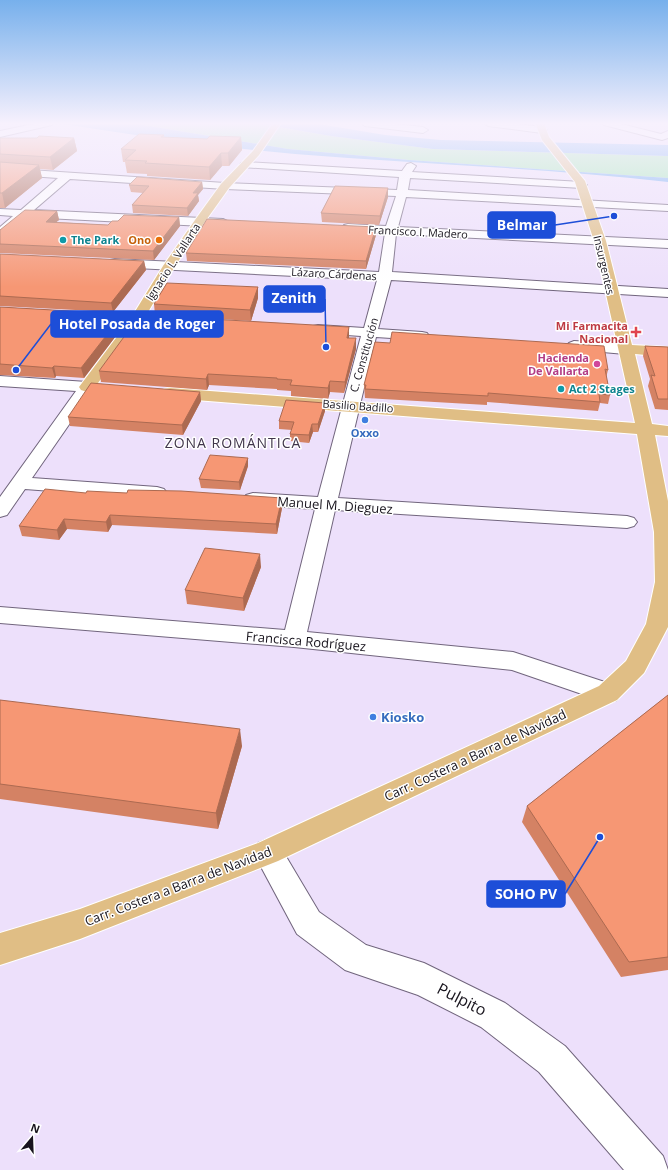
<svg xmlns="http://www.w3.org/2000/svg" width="668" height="1170" viewBox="0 0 668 1170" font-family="'Open Sans',sans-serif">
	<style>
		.green { fill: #9de8b1 }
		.water { fill: #6dabf3 }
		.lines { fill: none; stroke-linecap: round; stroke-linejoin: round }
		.minor-casing { stroke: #71657d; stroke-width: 2 }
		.major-casing { stroke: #fff; stroke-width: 2 }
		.minor { fill: #fff; fill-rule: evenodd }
		.major { fill: #e0be85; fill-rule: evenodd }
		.wall { fill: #d48264 }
		.shaded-wall { fill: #ac6a51 }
		.building { fill: #f69774; stroke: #ac6a51 }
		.culture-dot { fill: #0f9aa8; stroke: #fff; stroke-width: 1.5 }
		.food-dot { fill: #e8710a; stroke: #fff; stroke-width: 1.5 }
		.health-dot { fill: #e0444e; stroke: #fff; stroke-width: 1.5 }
		.hotel-dot { fill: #d1479c; stroke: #fff; stroke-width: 1.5 }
		.shop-dot { fill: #3f7fe0; stroke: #fff; stroke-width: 1.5 }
		.labels { text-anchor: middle; stroke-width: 3; stroke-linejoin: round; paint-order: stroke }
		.far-street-label { font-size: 11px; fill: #18141d; stroke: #fff }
		.far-culture-label { font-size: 11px; font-weight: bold; fill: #0d838f; stroke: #fff; text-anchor: start }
		.far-food-label { font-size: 11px; font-weight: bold; fill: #c56008; stroke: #fff; text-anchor: end }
		.far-health-label { font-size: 11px; font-weight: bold; fill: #be3a42; stroke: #fff; text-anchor: end }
		.far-hotel-label { font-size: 11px; font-weight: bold; fill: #b23c85; stroke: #fff; text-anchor: end }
		.far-shop-label { font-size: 11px; font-weight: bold; fill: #366cbe; stroke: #fff }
		.street-label { font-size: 13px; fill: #18141d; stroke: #fff }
		.shop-label { font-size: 13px; font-weight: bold; fill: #366cbe; stroke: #fff; text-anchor: start }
		.neighbourhood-label { font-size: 14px; letter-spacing: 1px; fill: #40354b; stroke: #fff }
		.near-street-label { font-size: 16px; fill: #18141d; stroke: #fff }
		.leader { fill: none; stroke: #1d4ed8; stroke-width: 1.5 }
		.callout-dot { fill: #1d4ed8; stroke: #fff; stroke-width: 1.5 }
		.callout { fill: #1d4ed8; stroke: #1d4ed8; stroke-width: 1.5 }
		.callout-label { font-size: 14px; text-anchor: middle; font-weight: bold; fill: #fff }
	</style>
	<rect width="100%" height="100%" fill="#ede0fb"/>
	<!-- green -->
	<path class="green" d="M131 123H256L331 136 433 149 668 156V178L409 160 288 149Z"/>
	<!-- water -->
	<path class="water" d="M39 123H131L288 149 409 160 668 178V182C544 168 419 164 295 154 215 147 135 135 56 123Z
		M256 123H313L385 135 441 140 668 145V156L433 149 331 136Z"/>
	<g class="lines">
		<!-- minor casing -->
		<g class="minor-casing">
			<path id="minor" d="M38 123H53L52 125 0 137V131Z
				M361 123H386L423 127 428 130 423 133 365 126Z
				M484 123H508L542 127 547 130 542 133 488 126Z
				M603 123H617L661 134 668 131V138L662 140 604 125Z
				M245 162 402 171 407 164 411 163 416 166 412 172 582 182 587 185 582 188 410 178 408 190 668 205V211L406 197 398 227 668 240V248L396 234 392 272 668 289V297L391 280 378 329 422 332 427 333 429 336 427 339 422 340 376 337 338 498 627 516 634 518 637 522 634 526 627 528 335 510 307 632 513 652 617 686 621 693 617 700 608 703 512 670 294 647 0 623V607L285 630 315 509 253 505 246 503 243 499 246 495 253 493 318 497 361 336 318 333 313 332 311 329 313 326 318 325 364 328 377 280 115 267 110 266 109 263 110 260 115 259 379 272 385 233 348 232 344 231 342 228 344 225 348 224 386 226 396 196 225 189 70 179 34 210 223 219 227 221 229 223 227 225 223 227 26 217 4 236 0 237V227L13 216 0 215V209L21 210 58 178 0 174V168L225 183 397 190 399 177 241 167 240 165 241 163Z
				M93 312 160 316 165 317 167 320 165 323 160 324 88 319 86 316 88 313Z
				M574 341 625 344 630 346 633 349 630 352 625 354 569 349 566 346 569 343Z
				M0 376 87 382 93 384 95 387 32 478 157 487 164 489 167 493 164 497 157 499 25 489 7 515 0 517V497L76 391 0 386Z
				M268 839 278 843 319 912 366 945 424 963 505 1003 565 1046 663 1156 668 1170H624L539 1072 481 1027 418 995 345 970 297 934 253 852 258 843Z"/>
		</g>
		<!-- major casing -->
		<g class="major-casing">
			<path id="major" d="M273 123H281L259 155 229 188 204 223 175 266 144 319 93 390 87 392 81 390 79 387 131 318 163 266 195 220 221 184 253 151Z
				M534 123H544L549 137 585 181 606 241 632 345 668 347V357L635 354 652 424 668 426V436L655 435 668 501V627L644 673 617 700 278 861 80 939 0 965V933L80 909 258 843 599 686 626 661 646 624 655 582 654 532 637 434 170 398 164 397 162 393 164 389 170 388 635 423 594 241 575 182 542 140 536 125Z"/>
		</g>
		<!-- minor -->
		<use href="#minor" class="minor"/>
		<!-- major -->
		<use href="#major" class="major"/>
	</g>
	<!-- wall -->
	<path class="wall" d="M164 135V137L207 139 241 137 242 150 229 166H222L210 180 147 176V174L127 173 125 162H123L121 149Z
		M0 138H74L77 151 53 170 40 169 42 178 5 208H0Z
		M202 182 203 189 198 195 199 201 188 216 133 213 132 205 143 193 131 192 129 185Z
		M388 188V197L379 225 322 222 321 213Z
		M57 211 59 220 56 222 108 225 118 221 179 217 180 226 154 260 0 253V230Z
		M376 227V235L366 269 187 261 186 253Z
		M0 254 144 261 146 270 113 312 0 306Z
		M258 287V298L251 321 155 315 154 304Z
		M0 307 123 314 125 324 84 378 56 376 55 378 0 375Z
		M349 338 356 349 344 393 330 392 328 399 291 396V391L277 390V389L209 385 207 390 101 382 99 371Z
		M375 342 608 370 606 378 610 395 608 404 600 403 598 411 487 402V405L365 398 364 385Z
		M645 346 668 347V410L655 409 648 386 650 379 643 356Z
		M200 392 201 401 183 435 70 426 68 417Z
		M325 403V411L318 432H313L309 443 290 441V434L292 430 279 429V421Z
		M248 458V466L240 490 201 488 199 479Z
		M86 493 282 508 277 534 112 525 108 532 67 529 59 540 22 536 19 526Z
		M261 567 244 611 187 604 185 590Z
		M668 695V970L621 977 522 822 527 806Z
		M0 700 242 746 218 829 0 799Z"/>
	<!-- shaded-wall -->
	<path class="shaded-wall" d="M241 137 242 150 229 166 228 153Z
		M74 138 77 151 53 170 50 157Z
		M221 153 222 166 210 180 209 167Z
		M39 165 42 178 5 208 2 193Z
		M202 182 203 189 198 195 199 201 188 216 187 208 193 193Z
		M388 188V197L379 225 380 216Z
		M57 211 59 220 47 230 46 222Z
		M179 217 180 226 154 260 153 251Z
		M376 227V235L366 269V261Z
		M144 261 146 270 113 312 111 303Z
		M258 287V298L251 321 250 310Z
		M123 314 125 324 84 378 81 368Z
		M349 327V338H347Z
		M356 338V349L344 393 345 382Z
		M54 366 56 376 55 378 52 368Z
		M208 374 209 385 207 390 206 379Z
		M330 381V392L328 399V388Z
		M200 392 201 401 183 435 182 425Z
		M325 403V411L318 432V424Z
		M312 424 313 432 309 443V435Z
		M248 458V466L240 490 239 482Z
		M282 498V508L277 534 276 524Z
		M110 515 112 525 108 532 106 522Z
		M64 519 67 529 59 540 57 530Z
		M260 554 261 567 244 611 243 598Z
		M240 729 242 746 218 829 216 813Z"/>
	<!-- building -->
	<path class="building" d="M139 134 164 135 161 137 207 139 210 136 241 137 228 153H221L209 167 145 163 147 161 125 160 136 150 121 149Z
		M39 136 74 138 50 157 0 154V138H37Z
		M0 162 39 165 2 193H0Z
		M137 177 202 182 193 193H198L187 208 132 205 149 186 129 185Z
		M335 186 388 188 380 216 321 213Z
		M25 210 57 211 46 222 108 225 112 221H118L124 215 179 217 153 251 0 244V230Z
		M207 219 376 227 366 261 186 253Z
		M0 254 144 261 111 303 0 296Z
		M167 283 258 287 250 310 154 304Z
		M0 307 123 314 81 368 54 366 52 368 0 364Z
		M140 315 349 327 347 338H356L345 382 330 381 328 388 290 385 292 380 277 379V378L208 374 206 379 99 371Z
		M392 332 604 346 608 370 605 369 610 395 599 394 600 402 488 393V396L365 389 366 385H364L375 342 390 343Z
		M645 346 668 347V399H658L651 375 655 376Z
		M91 383 200 392 182 425 68 417Z
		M286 400 325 403 318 424H312L309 435 290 434 294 422 279 421Z
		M210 455 248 458 239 482 199 479Z
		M45 489 86 493 87 491 127 493 128 490 181 491 282 498 276 524 110 515 106 522 64 519 57 530 19 526Z
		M205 548 260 554 243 598 185 590Z
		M668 695V957L629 962 527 806Z
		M0 700 240 729 216 813 0 784Z"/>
	<!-- sky -->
	<linearGradient id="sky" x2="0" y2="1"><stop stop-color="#77b0ec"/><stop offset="0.43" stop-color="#f7f1fd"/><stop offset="1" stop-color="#f7f1fd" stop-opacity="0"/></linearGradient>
	<rect width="668" height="287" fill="url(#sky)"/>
	<!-- markers -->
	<g class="culture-dot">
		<circle cx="63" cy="240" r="4"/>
		<circle cx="561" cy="389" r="4"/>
	</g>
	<circle class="food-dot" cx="159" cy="240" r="4"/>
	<path class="health-dot" d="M634 326h4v4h4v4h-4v4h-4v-4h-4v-4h4z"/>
	<circle class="hotel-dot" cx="597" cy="364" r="4"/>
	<g class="shop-dot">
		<circle cx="365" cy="420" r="4"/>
		<circle cx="373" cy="717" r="4"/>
	</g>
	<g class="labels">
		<!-- far-street labels -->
		<g class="far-street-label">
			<text transform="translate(418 232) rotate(3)" y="4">Francisco I. Madero</text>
			<text transform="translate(173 262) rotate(-57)" y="4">Ignacio L. Vallarta</text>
			<text transform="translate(604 265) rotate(77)" y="4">Insurgentes</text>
			<text transform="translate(334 274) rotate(3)" y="4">Lázaro Cárdenas</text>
			<text transform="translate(364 355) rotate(-74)" y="4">C. Constitución</text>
			<text transform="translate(358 406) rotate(4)" y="4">Basilio Badillo</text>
		</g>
		<!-- far-culture labels -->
		<g class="far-culture-label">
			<text x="71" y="244">The Park</text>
			<text x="569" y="393">Act 2 Stages</text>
		</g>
		<!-- far-food labels -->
		<g class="far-food-label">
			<text x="151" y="244">Ono</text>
		</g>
		<!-- far-health labels -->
		<g class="far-health-label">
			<text x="628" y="330">Mi Farmacita<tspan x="628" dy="13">Nacional</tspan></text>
		</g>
		<!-- far-hotel labels -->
		<g class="far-hotel-label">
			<text x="589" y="362">Hacienda<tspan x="589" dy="13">De Vallarta</tspan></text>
		</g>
		<!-- far-shop labels -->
		<g class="far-shop-label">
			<text x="365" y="437">Oxxo</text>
		</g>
		<!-- street labels -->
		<g class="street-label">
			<text transform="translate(335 505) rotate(4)" y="5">Manuel M. Dieguez</text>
			<text transform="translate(306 641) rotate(5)" y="5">Francisca Rodríguez</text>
			<text transform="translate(475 755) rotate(-25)" y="5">Carr. Costera a Barra de Navidad</text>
			<text transform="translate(178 886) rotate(-21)" y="5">Carr. Costera a Barra de Navidad</text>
		</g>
		<!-- shop labels -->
		<g class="shop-label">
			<text x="381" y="722">Kiosko</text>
		</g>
		<!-- neighbourhood labels -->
		<g class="neighbourhood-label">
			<text x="233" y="448">ZONA ROMÁNTICA</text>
		</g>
		<!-- near-street labels -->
		<g class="near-street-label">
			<text transform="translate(462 999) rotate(27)" y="6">Pulpito</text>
		</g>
	</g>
	<!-- callouts -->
	<path class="leader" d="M614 216L555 225M326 347L325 299M16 370L51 324M600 837L565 894"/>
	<g class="callout-dot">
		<circle cx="614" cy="216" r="4"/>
		<circle cx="326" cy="347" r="4"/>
		<circle cx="16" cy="370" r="4"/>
		<circle cx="600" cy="837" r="4"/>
	</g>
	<g class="callout">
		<rect x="488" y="212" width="67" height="26" rx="4"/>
		<rect x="264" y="286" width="61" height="26" rx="4"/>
		<rect x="51" y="311" width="172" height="26" rx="4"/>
		<rect x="487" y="881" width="78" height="26" rx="4"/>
	</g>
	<g class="callout-label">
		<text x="522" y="230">Belmar</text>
		<text x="294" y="303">Zenith</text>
		<text x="137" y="329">Hotel Posada de Roger</text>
		<text x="526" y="899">SOHO PV</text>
	</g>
	<!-- north arrow -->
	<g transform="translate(32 1138) rotate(19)" stroke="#ffffff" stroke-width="3" paint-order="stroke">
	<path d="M0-3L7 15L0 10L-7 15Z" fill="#18141d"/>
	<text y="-6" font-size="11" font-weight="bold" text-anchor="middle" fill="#18141d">N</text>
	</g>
</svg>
